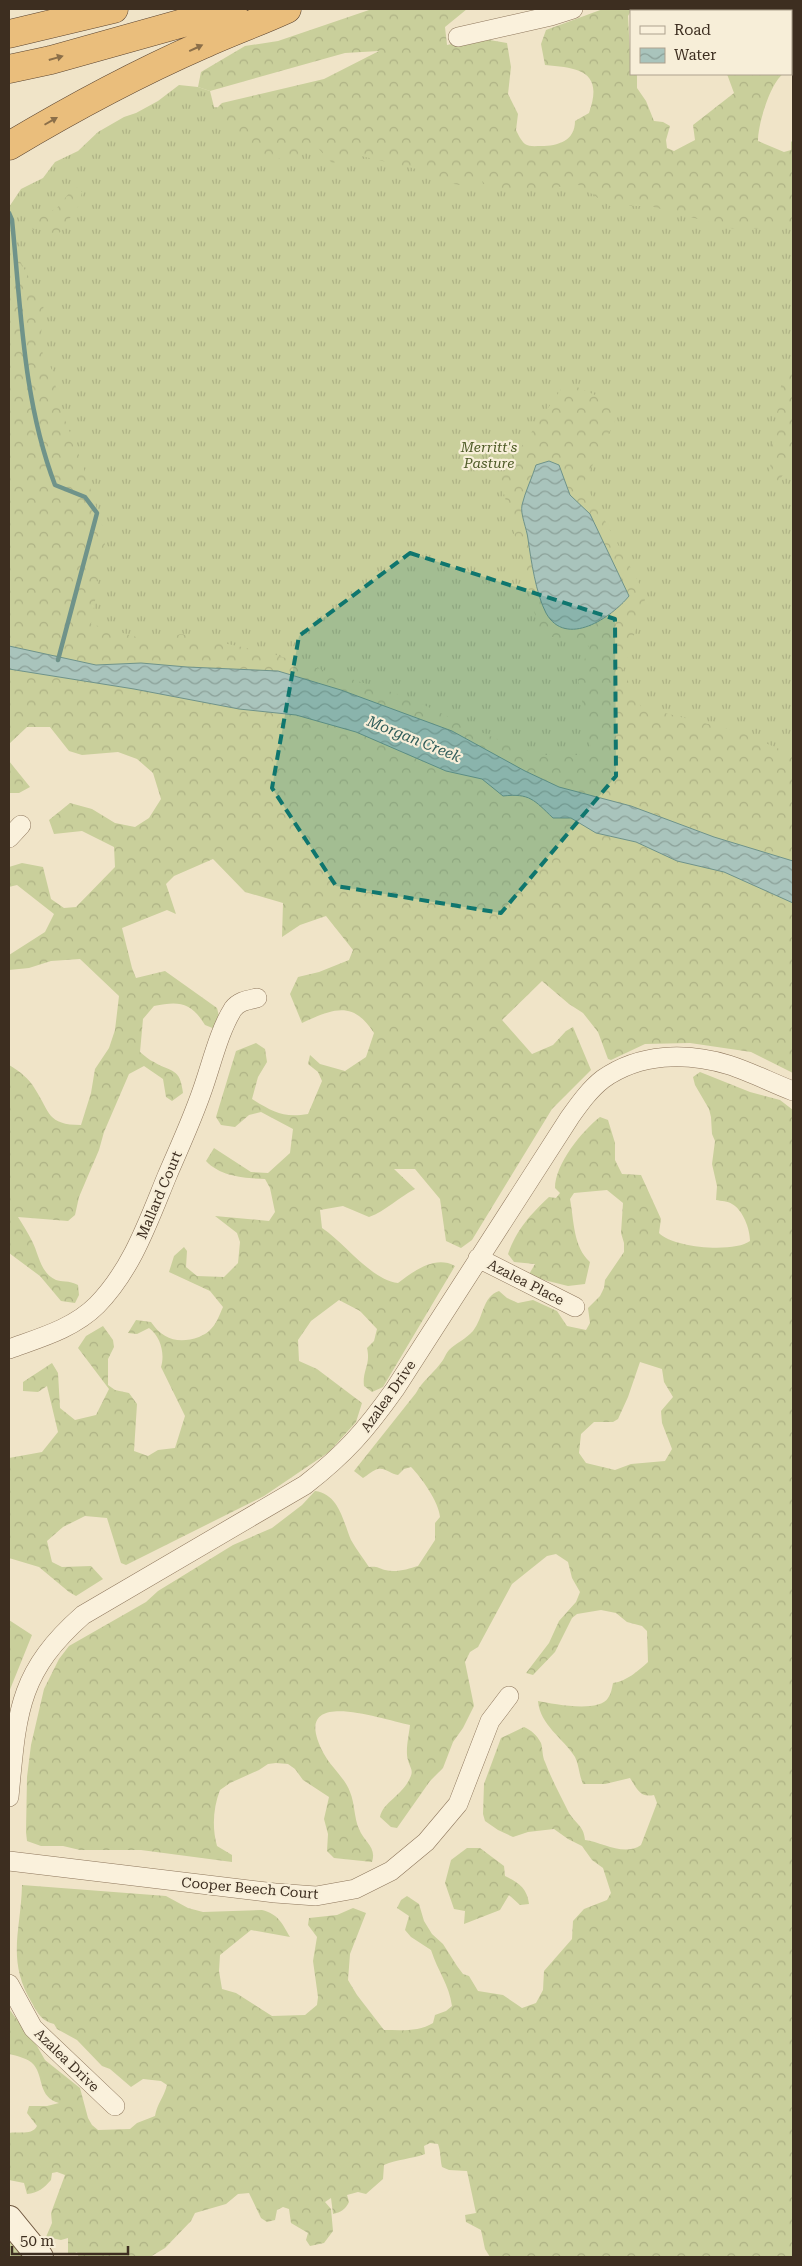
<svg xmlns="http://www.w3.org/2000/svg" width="802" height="2266" viewBox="0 0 802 2266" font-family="'Roboto Serif',serif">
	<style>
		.grass { fill: url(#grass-tufts) }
		.forest { fill: url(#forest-crowns); fill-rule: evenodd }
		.water { fill: url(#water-waves); stroke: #6f938a }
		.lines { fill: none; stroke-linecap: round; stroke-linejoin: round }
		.stream { stroke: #6f938a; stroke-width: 4.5 }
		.minor-casing { stroke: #8d765c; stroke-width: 20 }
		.secondary-casing { stroke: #6f573f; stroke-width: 28 }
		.trunk-casing { stroke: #5b4430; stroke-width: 29 }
		.minor { stroke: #faf1dc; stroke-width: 19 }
		.secondary { stroke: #faf1dc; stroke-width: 26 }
		.trunk { stroke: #eabe7c; stroke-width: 28 }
		.oneway { fill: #8b6f49 }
		.marked { fill: #0f766e; fill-opacity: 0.2; stroke: #0f766e; stroke-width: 4; stroke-dasharray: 10 6; stroke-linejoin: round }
		.labels { text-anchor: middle; stroke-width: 4.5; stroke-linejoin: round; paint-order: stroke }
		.park-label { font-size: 14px; font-style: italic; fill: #4d5a26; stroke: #f7eed8 }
		.street-label { font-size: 14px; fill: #3d2e20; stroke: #f7eed8 }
		.water-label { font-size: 15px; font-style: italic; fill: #2f5d5a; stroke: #f7eed8 }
	</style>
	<defs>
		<pattern id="grass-tufts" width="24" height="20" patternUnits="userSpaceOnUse" patternTransform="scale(1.25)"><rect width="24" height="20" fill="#c9cf9b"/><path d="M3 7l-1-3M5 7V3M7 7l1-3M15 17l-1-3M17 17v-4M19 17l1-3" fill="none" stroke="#aeb285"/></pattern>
		<pattern id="forest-crowns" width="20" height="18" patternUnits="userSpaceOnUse" patternTransform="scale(1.25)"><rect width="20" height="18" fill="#c9cf9b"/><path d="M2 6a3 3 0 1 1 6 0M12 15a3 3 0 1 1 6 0" fill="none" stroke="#aeb285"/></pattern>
		<pattern id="water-waves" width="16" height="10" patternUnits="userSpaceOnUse" patternTransform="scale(1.25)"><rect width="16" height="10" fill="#a9c4bc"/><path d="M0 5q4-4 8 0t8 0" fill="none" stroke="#8ba098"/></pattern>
	</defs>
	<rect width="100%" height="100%" fill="#f0e4c8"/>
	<!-- grass -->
	<path class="grass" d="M179 85 198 87 210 91 214 107 793 194V898L39 687 9 316V207L21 189 43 178 55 162 78 151 98 132 124 117 136 113 158 101Z"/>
	<!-- forest -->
	<path class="forest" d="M372 9H467L445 27 447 45 478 38 507 43 511 67 508 94 518 114 516 130C518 134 521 141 525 144 529 147 536 146 541 146 558 146 575 141 575 121L589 113C604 71 579 68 545 65L541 44 546 30 603 9H632L628 16 631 74H637V88L646 101 654 121 663 122 670 126 666 140 667 148 674 151 695 140 693 125 734 93 727 74H783C770 84 758 124 758 141L784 152 791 150V142L793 140V225L738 230 650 206H610L577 184 552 188 491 190 481 180 466 186 448 183 421 170 361 156 332 163 315 145 297 156 271 160 214 111 222 103 324 79 379 51 345 53 210 91 198 87 201 72 245 46 278 41Z
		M674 9H793V70L791 71V11H677Z
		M75 186 82 192 79 205 56 238 49 237 44 225 33 230 29 217 56 209Z
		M9 241 38 294 44 300 40 348 52 370 61 410 81 460 106 537 91 624 154 642 181 634 270 653 407 697 487 735 540 755H592L578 679 589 646 540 634 500 478 566 382 622 407 584 482 646 596 623 671 641 707 740 732 793 755V1073L751 1052 690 1043 645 1044 611 1060 608 1059 598 1032 583 1013 569 1004 542 981 502 1020 532 1054 553 1045 566 1031 573 1027 591 1070 552 1109 472 1240 461 1248 446 1241 440 1199 415 1169H394L415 1189C399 1197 386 1211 369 1217L343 1206 320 1210 322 1228C345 1243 371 1280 398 1283 414 1271 435 1255 455 1266L383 1387 372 1392 364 1386C362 1370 371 1365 367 1348L374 1341 377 1329 360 1311 339 1300 311 1321 298 1340 299 1361 317 1369 362 1403 356 1422 329 1452 264 1496 126 1565 121 1563 107 1518 85 1516 63 1527 47 1541 52 1562 62 1567 91 1566 103 1579 76 1596 69 1592 39 1567 9 1558V1458L42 1452 58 1432 47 1386 38 1392 23 1391V1382L52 1363 58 1373 60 1408 75 1420 96 1415 109 1389 78 1348 86 1336 103 1326 113 1340 114 1347 108 1359V1385L115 1390 129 1393 137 1404 134 1451 148 1456 158 1450 175 1448 185 1416 161 1367C165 1354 161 1337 149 1328L137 1334 128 1333 136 1320 151 1322C163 1340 179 1344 199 1337 202 1335 206 1334 209 1331 216 1325 219 1316 223 1307L210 1291 169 1272 174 1256 184 1247 187 1251 186 1267 197 1276 224 1277 238 1263 240 1242 237 1233 215 1216 269 1221 275 1212 270 1188 265 1179C245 1178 221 1177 206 1161L214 1148 251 1172 268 1173 290 1153 293 1129 261 1112 249 1115 235 1127 221 1125 216 1117 236 1051 256 1043 265 1049 267 1062 258 1077 252 1099C273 1112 283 1118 308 1114L322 1081 318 1072 308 1064 310 1055 320 1064 345 1071 366 1057 374 1033C353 1000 333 1009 302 1023L290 994 298 977 319 972 349 960 353 950 326 916 300 925 282 937 283 903 245 892 213 859 174 876 166 884 176 914 167 910 122 928 132 968 136 978 165 971 217 1008 220 1020 215 1029 205 1025C191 1002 179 1001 154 1006L143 1019 140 1052C145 1056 149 1060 154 1062 172 1073 180 1067 183 1093L172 1101 166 1097 163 1079 144 1066 129 1074 104 1132 99 1150 79 1197 75 1215 68 1221 18 1217C23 1225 28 1233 32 1241 39 1254 40 1273 56 1280 61 1282 69 1280 78 1285L79 1295 75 1303 61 1301 40 1276 9 1253V1065C19 1071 29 1078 35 1089 50 1112 47 1125 81 1125L91 1093 95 1069 109 1048 115 1030 119 996 80 959 51 961 29 968 9 970V955L45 932 54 914 17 885 9 887V867L22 863 43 867 51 899 64 908 76 907 115 867 114 847 82 831 54 834 49 820 70 803 92 809 115 823 135 827 149 818 161 799 153 773 137 759 118 752 82 755 69 751 50 727H27L9 744ZM559 465 570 495 590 514 625 586 530 557 528 533 521 507 528 490Z
		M793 363V461L780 479 774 483 769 480C768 471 772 464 771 455L783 372Z
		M9 761 30 787 19 793H9Z
		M700 1072 750 1092 780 1100 793 1110V2257H490L485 2249 481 2230 466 2222 465 2215 476 2213 467 2171 449 2170 442 2167C440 2159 441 2152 438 2144L430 2143 424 2146 425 2154C412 2159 397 2159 384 2165L383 2179 366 2194 358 2192 347 2195 349 2202C345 2210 341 2212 333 2214L331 2198 325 2202 331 2209 333 2231 324 2243 310 2246 306 2240 308 2233 291 2223 289 2209 283 2207 277 2210 275 2220 267 2222 261 2218 249 2193 238 2194 226 2204 195 2213 191 2221 165 2248 150 2257H79L77 2252 71 2255H68V2238L61 2240 46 2237 52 2223 51 2213 65 2175 57 2172 52 2173 51 2180C44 2188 38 2193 27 2194L24 2183 9 2180V2133C18 2131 32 2136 37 2126L27 2113 29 2106H47L59 2103C38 2097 44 2078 34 2065 28 2058 17 2056 9 2054V2009L37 2046 45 2060 80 2088 88 2118 92 2125 98 2130 130 2129 137 2123 155 2116C157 2104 164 2097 167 2085L161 2081 143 2079 131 2087 110 2069 102 2066 77 2040 57 2029 54 2024C42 2021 38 2014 32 2003 6 1960 21 1931 22 1885L166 1896 188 1908 203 1912 262 1910C278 1914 282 1923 290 1937L251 1930 220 1955 219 1971 222 1989 236 1993 272 2016 305 2015 317 2005 318 1997 313 1961 317 1937 308 1925 309 1918 337 1915 353 1908 366 1913 350 1954 348 1980 357 1995 384 2030C401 2030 419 2032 433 2023L435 2015 446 2011 452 2006C449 1984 438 1972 431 1950L411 1937 405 1930 409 1916 397 1908 401 1900 407 1896 419 1904 424 1921 432 1934 443 1944 457 1966 463 1974 469 1976 478 1991 503 1995 522 2008 536 2003 543 1990 544 1971 572 1939 573 1921 584 1909 607 1900 611 1893 603 1868 592 1860 582 1846 568 1839 554 1829 528 1832 513 1837 498 1830 485 1821 483 1814 484 1784 501 1738 524 1727C531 1730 537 1735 541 1743 543 1749 542 1756 545 1762 551 1778 560 1795 568 1811 574 1823 584 1825 585 1840 602 1842 624 1857 641 1845L657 1803 654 1795C640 1798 637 1789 630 1778L605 1784H583C579 1775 579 1765 575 1757 563 1738 540 1725 538 1701 553 1704 599 1713 608 1698 611 1694 612 1688 613 1683 627 1681 638 1671 648 1662L647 1631 642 1626 627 1622 616 1613 601 1610 577 1614 572 1618 555 1652 533 1675 526 1673 549 1643 559 1621 576 1602 580 1592 572 1578 568 1562 556 1554 547 1556 512 1584 478 1647 470 1652 465 1662 474 1706 463 1728 453 1742 443 1768 430 1781 397 1828 391 1827 380 1817C383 1802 402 1796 410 1778 414 1770 410 1768 408 1760 405 1751 409 1735 410 1725 379 1719 287 1685 324 1754 331 1767 345 1778 350 1792 355 1804 354 1818 359 1829 364 1842 377 1847 372 1862L334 1858 327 1851 328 1834 324 1819 329 1797 303 1780 295 1769 288 1764 276 1763 268 1764 259 1770 230 1783 220 1790C213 1808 212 1828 217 1846L232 1855V1862L141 1850H80L63 1846H41L27 1841 26 1832 27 1777 31 1745 44 1689 59 1659 69 1646 146 1602 158 1591 233 1545 272 1528 302 1505 315 1491C339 1494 343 1521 351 1540 356 1549 363 1558 369 1567 377 1566 378 1568 385 1570 396 1573 408 1569 418 1566L435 1540V1523L440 1517C439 1502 421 1477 411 1467L404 1469 398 1475C391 1474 384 1467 378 1469 373 1470 368 1475 363 1478L354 1471 416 1393C423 1380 435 1372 443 1360 445 1357 446 1353 449 1350 456 1343 466 1339 473 1331 484 1317 482 1297 499 1291L507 1298 518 1303 533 1300 557 1311 567 1326 586 1330 590 1323 588 1308 600 1296 604 1288 605 1280 624 1252V1243L621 1233 623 1203 607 1190 574 1193 570 1199C574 1220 573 1247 590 1262L585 1284 568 1286 528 1276 535 1264 514 1262 508 1254C517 1229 530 1215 549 1197L556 1198 560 1193 555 1188C555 1164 582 1131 600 1117L608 1120 615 1143V1160L622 1174 641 1175 661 1219 659 1233C673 1248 734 1253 750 1241 750 1229 743 1210 732 1204 728 1201 721 1201 716 1200L717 1186 712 1164 715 1141 712 1134 711 1117 709 1109 695 1085 693 1077ZM640 1362 662 1369 664 1382 673 1397 661 1411 662 1423 672 1449 665 1461 631 1464 615 1470 586 1463 579 1453 581 1434 594 1422H613L618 1419 628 1397Z
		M9 1620 32 1635 9 1692Z
		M467 1848H480L504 1866 505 1876C519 1883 527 1888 529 1904L520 1905 509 1895 500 1910 464 1924 465 1911 454 1909 445 1883 451 1860Z
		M9 2241 23 2257H9Z"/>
	<!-- water -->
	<path class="water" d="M549 461 559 465 570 495 590 514 629 596C612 617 566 649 546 613 536 594 531 560 528 539 527 529 520 514 522 505 525 492 532 478 536 465Z
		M9 646 96 665 141 663 187 667 278 671 341 690 452 731 525 771 559 787 631 806 714 837 793 861V903L724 872 677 861 636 842 596 833 571 818H553C534 800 530 793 503 796L482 779 446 771 356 732 296 715 239 709 134 689 9 669Z"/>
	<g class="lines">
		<!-- stream -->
		<path class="stream" d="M9 213 12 220C21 309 23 401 55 485L85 497 97 513 58 660"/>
		<!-- minor casing -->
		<g class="minor-casing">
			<path id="minor" d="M458 37 551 16 573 9
				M9 838 21 825
				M478 1258 575 1307
				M9 1349C39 1338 73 1329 97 1305 132 1269 148 1222 167 1176 179 1148 192 1120 202 1091 211 1066 219 1031 233 1009 239 1001 248 1000 257 998
				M9 1797C17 1714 17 1673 83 1615L305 1485C345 1454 366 1430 395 1389L570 1117C580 1103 590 1089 603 1079 640 1053 686 1052 729 1065 751 1072 772 1083 793 1091
				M9 1861 275 1893 316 1896 355 1889 391 1871 426 1842 458 1804 490 1721 509 1696
				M9 1984 33 2028 115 2106"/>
		</g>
		<!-- secondary casing -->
		<g class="secondary-casing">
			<path id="secondary" d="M9 2219 40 2257"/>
		</g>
		<!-- trunk casing -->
		<g class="trunk-casing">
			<path id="trunk" d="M9 34 114 9
				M9 69 51 60 233 9
				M9 146C71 109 136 74 202 45 230 32 259 22 287 9"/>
		</g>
		<!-- minor -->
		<use href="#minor" class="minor"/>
		<!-- secondary -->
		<use href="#secondary" class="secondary"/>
		<!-- trunk -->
		<use href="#trunk" class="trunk"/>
	</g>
	<!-- one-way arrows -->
	<defs><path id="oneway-solid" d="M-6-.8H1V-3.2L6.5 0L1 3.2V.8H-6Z" transform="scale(1.25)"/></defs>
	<g class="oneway">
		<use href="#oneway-solid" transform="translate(196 48) rotate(-25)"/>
		<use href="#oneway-solid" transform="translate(56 58) rotate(-16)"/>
		<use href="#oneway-solid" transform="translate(51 121) rotate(-30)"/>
	</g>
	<!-- marked area -->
	<path class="marked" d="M410 553 615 619 616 776 501 913 336 886 272 788 299 636Z"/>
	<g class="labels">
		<!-- park labels -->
		<g class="park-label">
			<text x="489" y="452">Merritt's<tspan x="489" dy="16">Pasture</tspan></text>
		</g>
		<!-- street labels -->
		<g class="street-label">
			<text transform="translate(159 1195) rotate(-67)" y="5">Mallard Court</text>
			<text transform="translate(526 1282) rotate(27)" y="5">Azalea Place</text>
			<text transform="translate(388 1396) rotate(-55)" y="5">Azalea Drive</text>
			<text transform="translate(250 1888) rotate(5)" y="5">Cooper Beech Court</text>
			<text transform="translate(67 2060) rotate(44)" y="5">Azalea Drive</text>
		</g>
		<!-- water labels -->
		<g class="water-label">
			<text transform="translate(414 739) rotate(22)" y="5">Morgan Creek</text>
		</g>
	</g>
	<!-- border -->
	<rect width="802" height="2266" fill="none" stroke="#3d2e20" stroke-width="20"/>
	<!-- legend -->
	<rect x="630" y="10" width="162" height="65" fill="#f7eed8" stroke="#ada18e"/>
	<rect x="640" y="26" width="25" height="8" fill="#faf1dc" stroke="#ada18e"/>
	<text x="674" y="35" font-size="15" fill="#3d2e20">Road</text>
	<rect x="640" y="48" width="25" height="15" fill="url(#water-waves)" stroke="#ada18e"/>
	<text x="674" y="60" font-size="15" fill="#3d2e20">Water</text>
	<!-- scale -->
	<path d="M12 2246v8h116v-8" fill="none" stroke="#3d2e20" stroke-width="2.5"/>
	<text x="20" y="2246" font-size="15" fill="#3d2e20" stroke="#f7eed8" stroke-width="4" paint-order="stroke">50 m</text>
</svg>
